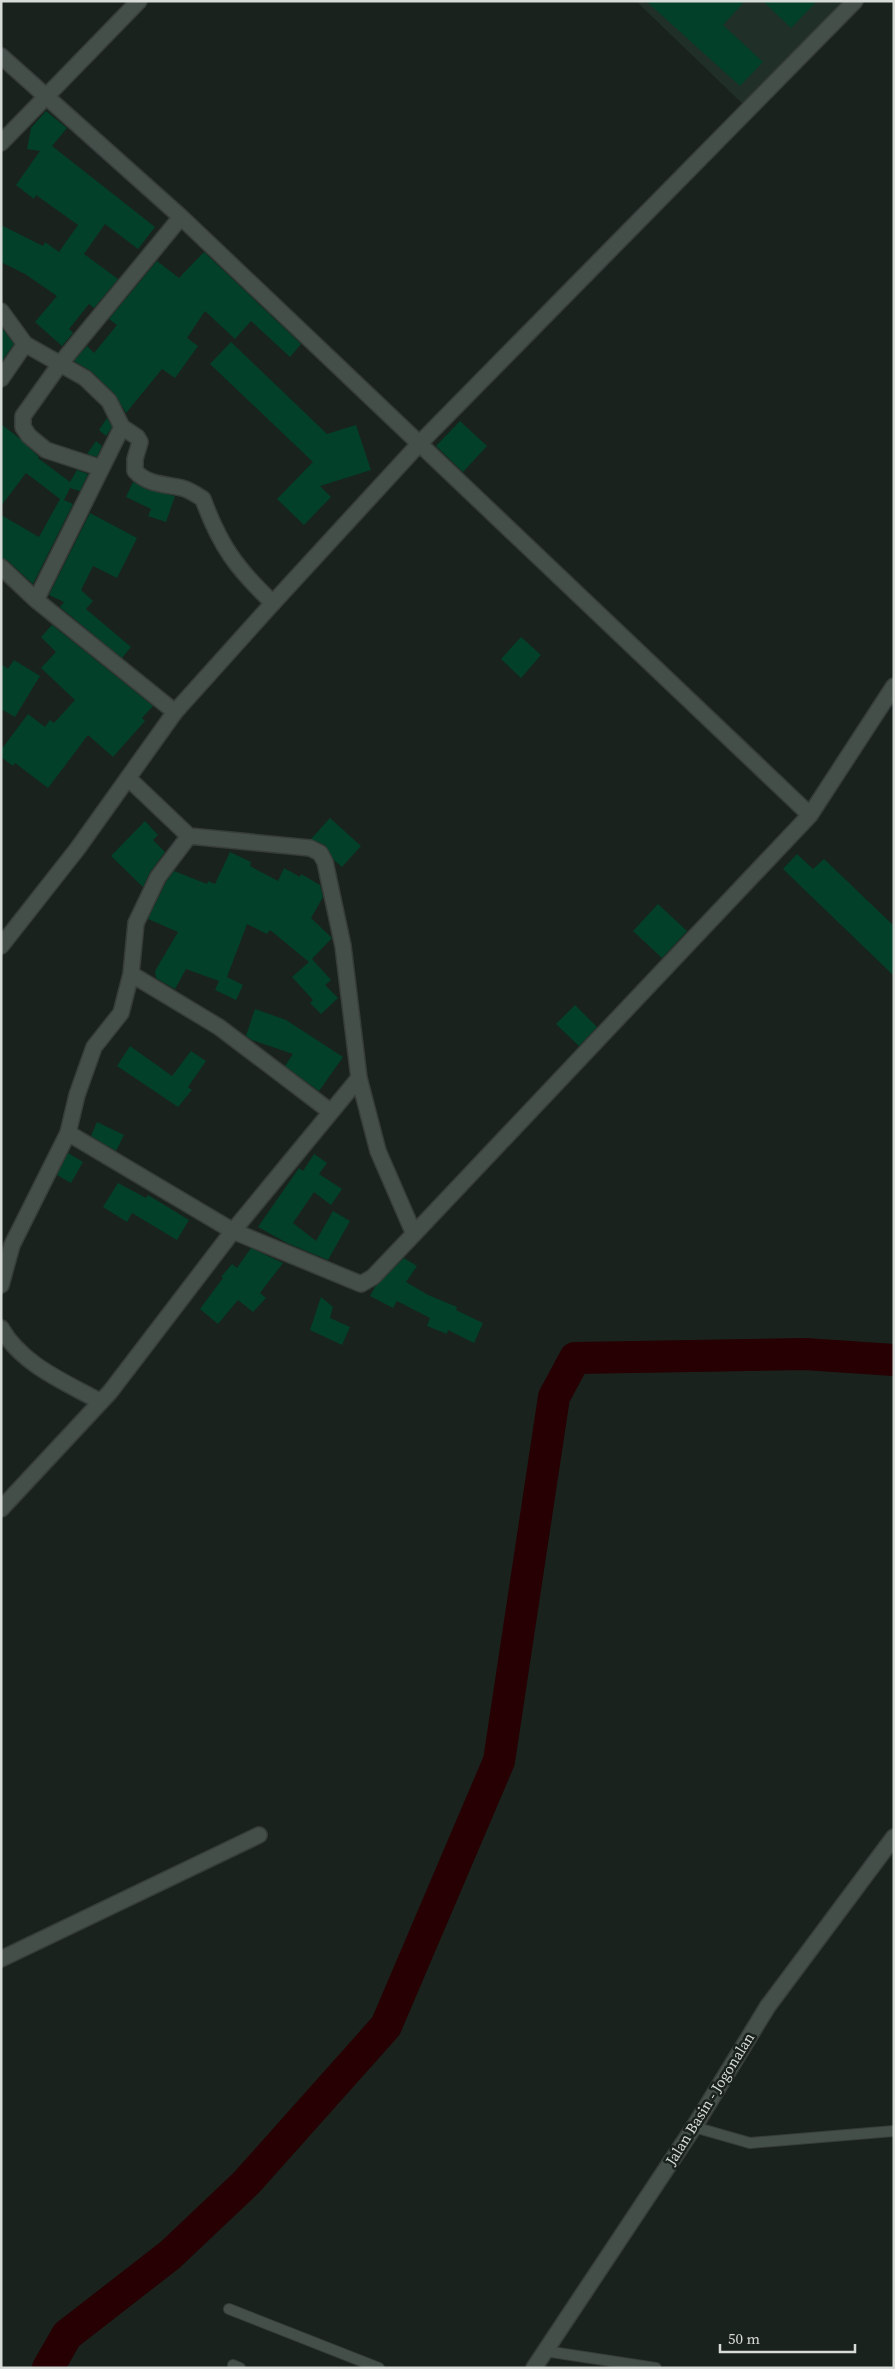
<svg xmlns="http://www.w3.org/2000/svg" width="895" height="2369" viewBox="0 0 895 2369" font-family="'Source Serif 4',serif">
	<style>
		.built { fill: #202f28 }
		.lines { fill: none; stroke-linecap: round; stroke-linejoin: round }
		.river { stroke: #260002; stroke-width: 32 }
		.building { fill: #024029 }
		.lane-casing { stroke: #373d3a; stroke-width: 12 }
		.street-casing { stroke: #373d3a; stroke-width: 18 }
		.secondary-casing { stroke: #373d3a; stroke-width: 18 }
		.lane { stroke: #454f4a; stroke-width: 10 }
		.street { stroke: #454f4a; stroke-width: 15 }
		.secondary { stroke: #454f4a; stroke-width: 15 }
		.labels { text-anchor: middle; stroke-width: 5; stroke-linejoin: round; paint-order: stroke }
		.street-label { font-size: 15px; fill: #d7dcd9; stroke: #1a221d }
	</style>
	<rect width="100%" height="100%" fill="#1a221d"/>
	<!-- built -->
	<path class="built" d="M636 1H855L748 109Z"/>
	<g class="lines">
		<!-- river -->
		<path class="river" d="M48 2368 67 2335 170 2255 246 2183 386 2026 499 1761 554 1397 575 1358 805 1354 894 1360"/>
	</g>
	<!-- building -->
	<path class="building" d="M646 1H745L723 25 763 62 740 86Z
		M763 1H817L791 28Z
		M46 111 67 128 52 146 155 227 138 249 105 224 84 254 118 279 94 308 89 304 69 329 73 333 62 346 35 322 57 296 25 274 1 262V225L43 246 45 242 59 252 78 225 36 195 34 199 16 185 40 151 27 149 31 128Z
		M204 252 301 344 290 357 251 321 235 339 205 311 187 338 198 346 175 378 162 369 126 413 115 394 91 371 74 361 87 346 94 353 117 325 109 319 157 261 179 278Z
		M1 327 14 344 1 362Z
		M231 342 327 434 356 425 371 470 320 486 331 497 304 525 277 499 313 462 210 364Z
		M107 418 112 427 106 436 99 430Z
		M460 421 487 446 463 472 436 446Z
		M1 424 19 438 39 457 38 458 70 482 77 470 88 474 80 491 70 488 64 500 73 504 33 584 7 560 1 558V515L39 537 60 499 26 473 1 506Z
		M96 441 102 446 97 457 87 454Z
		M133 482 148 490 175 496 166 522 148 516 151 509 126 497Z
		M90 513 137 538 117 578 93 566 81 590 93 601 86 609 131 647 122 658 60 607 64 602 49 595Z
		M52 625 153 706 142 718 145 721 113 757 88 735 48 788 15 763 13 766 1 757V750L28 714 45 727 50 720 54 723 75 700 41 668 56 652 41 637Z
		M521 637 541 655 521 678 501 659Z
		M14 660 40 676 15 717 1 709V664L8 669Z
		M330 818 361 846 342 867 334 860 325 845 311 839Z
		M145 821 158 835 153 840 165 852 150 872 143 887 111 856Z
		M230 852 251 862 250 866 278 881 284 868 300 877 301 874 320 885 323 897 311 918 332 938 312 959 331 980 325 985 338 998 321 1014 310 1003 313 1000 292 977 309 962 270 930 267 934 247 924 227 977 243 985 236 1000 215 990 219 981 186 969 175 989 156 978 155 971 178 932 148 919 166 882 174 871 207 884 208 881 215 884Z
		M797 854 813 869 824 859 894 926V976L783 869Z
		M658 904 687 931 662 958 633 931Z
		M575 1005 597 1027 579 1046 556 1024Z
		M255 1009 286 1020 343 1057 319 1091 285 1066 293 1054 252 1040 246 1036Z
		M130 1046 172 1076 191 1051 206 1061 188 1087 192 1090 178 1107 117 1066Z
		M97 1122 124 1135 116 1151 91 1136Z
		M68 1153 83 1162 71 1183 57 1175Z
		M314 1154 327 1163 319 1174 342 1189 331 1205 314 1192 293 1223 316 1241 333 1211 350 1221 328 1260 287 1243 258 1227 299 1168 303 1171Z
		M118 1183 146 1198 148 1195 189 1220 177 1240 132 1213 127 1222 103 1207Z
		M251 1248 283 1263 260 1293 266 1298 253 1312 238 1300 218 1324 200 1309 223 1278 221 1277 232 1264 237 1268Z
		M404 1258 417 1266 406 1282 428 1295 457 1307 456 1310 483 1323 474 1343 448 1330 447 1334 427 1326 430 1318 397 1301 393 1308 370 1296 375 1287Z
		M321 1297 333 1307 330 1318 350 1327 342 1345 310 1330Z"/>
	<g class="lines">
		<!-- lane casing -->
		<g class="lane-casing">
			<path id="lane" d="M694 2127 750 2143 894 2131
				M229 2309 379 2368
				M545 2351 656 2368
				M233 2365 240 2368"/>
		</g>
		<!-- street casing -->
		<g class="street-casing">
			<path id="street" d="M1 56 181 217 810 815
				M1 143 139 1
				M1 311 25 344 85 378 109 401 122 427 36 600
				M1 379 25 344
				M122 427 137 437 140 442 135 459V471C148 485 165 484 182 488 190 490 197 495 203 499 220 546 237 569 273 603
				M101 468 46 450 29 436 23 427V416L60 364 181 217
				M1 567 36 600 175 712
				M128 778 189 836 310 848 320 853 325 862 343 946 359 1078 378 1151 414 1234
				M131 974 219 1027 331 1112
				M68 1133 233 1231 361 1284 373 1277 414 1234 810 815 894 686
				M1 1285 12 1245 68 1133 77 1095 94 1047 121 1013 131 974 136 923 158 877 189 836
				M1 1328C22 1365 65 1382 101 1402
				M1 1509 110 1392 233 1231 359 1078
				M1 1959 259 1835"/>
		</g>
		<!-- secondary casing -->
		<g class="secondary-casing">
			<path id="secondary" d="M1 946 78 848 175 712 273 603 420 443 855 1
				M534 2368 694 2127 768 2006 894 1837"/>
		</g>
		<!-- lane -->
		<use href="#lane" class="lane"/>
		<!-- street -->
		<use href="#street" class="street"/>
		<!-- secondary -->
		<use href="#secondary" class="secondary"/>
	</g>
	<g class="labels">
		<!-- street labels -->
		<g class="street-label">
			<text transform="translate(710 2099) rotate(-58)" y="5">Jalan Basin - Jogonalan</text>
		</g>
	</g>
	<!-- border -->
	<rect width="895" height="2369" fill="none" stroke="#d7dcd9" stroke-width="5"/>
	<!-- scale -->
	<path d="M720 2344v8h135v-8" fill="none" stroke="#d7dcd9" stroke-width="2.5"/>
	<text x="728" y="2344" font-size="15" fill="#d7dcd9" stroke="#1a221d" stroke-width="4" paint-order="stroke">50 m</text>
</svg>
